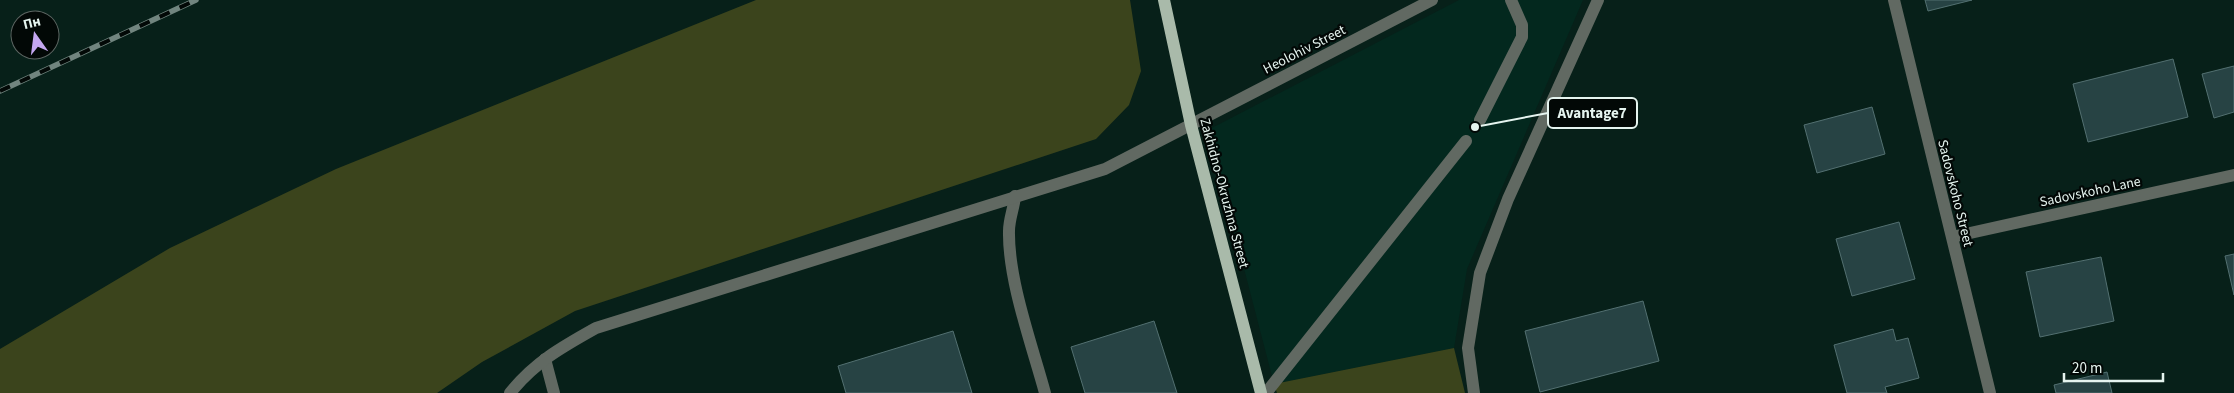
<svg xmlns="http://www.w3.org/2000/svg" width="2234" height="393" viewBox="0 0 2234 393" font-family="'Source Sans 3',sans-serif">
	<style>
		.built { fill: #03281e }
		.green { fill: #3b441c }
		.building { fill: #274344; stroke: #537071 }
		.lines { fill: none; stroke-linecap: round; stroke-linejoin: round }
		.lane { stroke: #616962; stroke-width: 12 }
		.street { stroke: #616962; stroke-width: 12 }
		.primary { stroke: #a9baaa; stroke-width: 12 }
		.rail-casing { stroke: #71857f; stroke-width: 5.5 }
		.rail { stroke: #020806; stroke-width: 4; stroke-dasharray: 11; stroke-linecap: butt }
		.labels { text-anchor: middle; stroke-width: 4.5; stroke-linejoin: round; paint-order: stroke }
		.street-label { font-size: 14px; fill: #e5f4ef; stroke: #020806 }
		.leader { fill: none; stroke: #e5f4ef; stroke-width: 2 }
		.callout-dot { fill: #e5f4ef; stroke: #020806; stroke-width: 2 }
		.callout { fill: #020806; stroke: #e5f4ef; stroke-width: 2 }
		.callout-label { font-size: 15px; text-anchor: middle; font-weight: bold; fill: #e5f4ef }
	</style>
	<rect width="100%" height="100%" fill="#072019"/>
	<!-- built -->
	<path class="built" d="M1459 0H1583L1467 269 1454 348 1274 384 1208 130Z"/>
	<!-- green -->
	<path class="green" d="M756 0H1130L1141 71 1129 105 1096 139 575 311 482 362 437 393H0V349L170 248 336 169Z
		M1454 348 1465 393H1277L1274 384Z"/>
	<!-- building -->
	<path class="building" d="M1925 0H1972L1928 11Z
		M2173 59 2188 117 2088 142 2073 84Z
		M2234 66V112L2214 118 2202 74Z
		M1872 107 1885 154 1817 173 1804 125Z
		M1899 222 1915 279 1852 296 1836 239Z
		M2234 254V295L2225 256Z
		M2101 257 2114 321 2040 337 2026 272Z
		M1643 301 1659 361 1540 392 1525 331Z
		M1154 321 1177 393H1085L1071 347Z
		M1893 329 1896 341 1908 338 1919 378 1885 387 1887 393H1847L1834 345Z
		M953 331 972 393H846L838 366Z
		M2107 372 2112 393H2056L2054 385Z"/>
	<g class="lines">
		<!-- lane -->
		<path class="lane" d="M1480 120 1522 37V25L1511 0
			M1015 196C1014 208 1009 219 1009 231 1008 280 1032 345 1045 393
			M545 359 554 393
			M1266 393 1466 141"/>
		<!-- street -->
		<path class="street" d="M1894 0 1990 393
			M1952 237 2234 175
			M510 393C535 362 562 347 596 328L1105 169 1432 0
			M1474 393 1468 348 1480 273 1508 199 1598 0"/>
		<!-- primary -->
		<path class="primary" d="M1164 0 1191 125 1261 393"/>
		<!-- rail casing -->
		<g class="rail-casing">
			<path id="rail" d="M0 91 196 0"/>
		</g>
		<!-- rail -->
		<use href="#rail" class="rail"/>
	</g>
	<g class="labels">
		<!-- street labels -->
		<g class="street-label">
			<text transform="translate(1304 49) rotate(-27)" y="5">Heolohiv Street</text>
			<text transform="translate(2090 191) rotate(-12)" y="5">Sadovskoho Lane</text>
			<text transform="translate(1225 193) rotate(75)" y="5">Zakhidno-Okruzhna Street</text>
			<text transform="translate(1956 193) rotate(76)" y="5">Sadovskoho Street</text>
		</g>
	</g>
	<!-- callouts -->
	<path class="leader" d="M1475 127L1548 113"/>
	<circle class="callout-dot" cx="1475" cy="127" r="5"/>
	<rect class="callout" x="1548" y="98" width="89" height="30" rx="5"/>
	<g class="callout-label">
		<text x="1592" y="118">Avantage7</text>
	</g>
	<!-- north arrow -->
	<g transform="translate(35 35) rotate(346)"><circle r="24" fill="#020806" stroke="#5d6663"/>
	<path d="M0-4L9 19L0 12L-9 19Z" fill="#c4a7f1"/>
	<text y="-8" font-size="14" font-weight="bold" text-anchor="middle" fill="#e5f4ef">Пн</text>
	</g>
	<!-- scale -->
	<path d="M2064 373v8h99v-8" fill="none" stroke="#e5f4ef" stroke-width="2.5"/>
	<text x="2072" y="373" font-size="15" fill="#e5f4ef" stroke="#020806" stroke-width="4" paint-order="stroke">20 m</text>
</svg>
